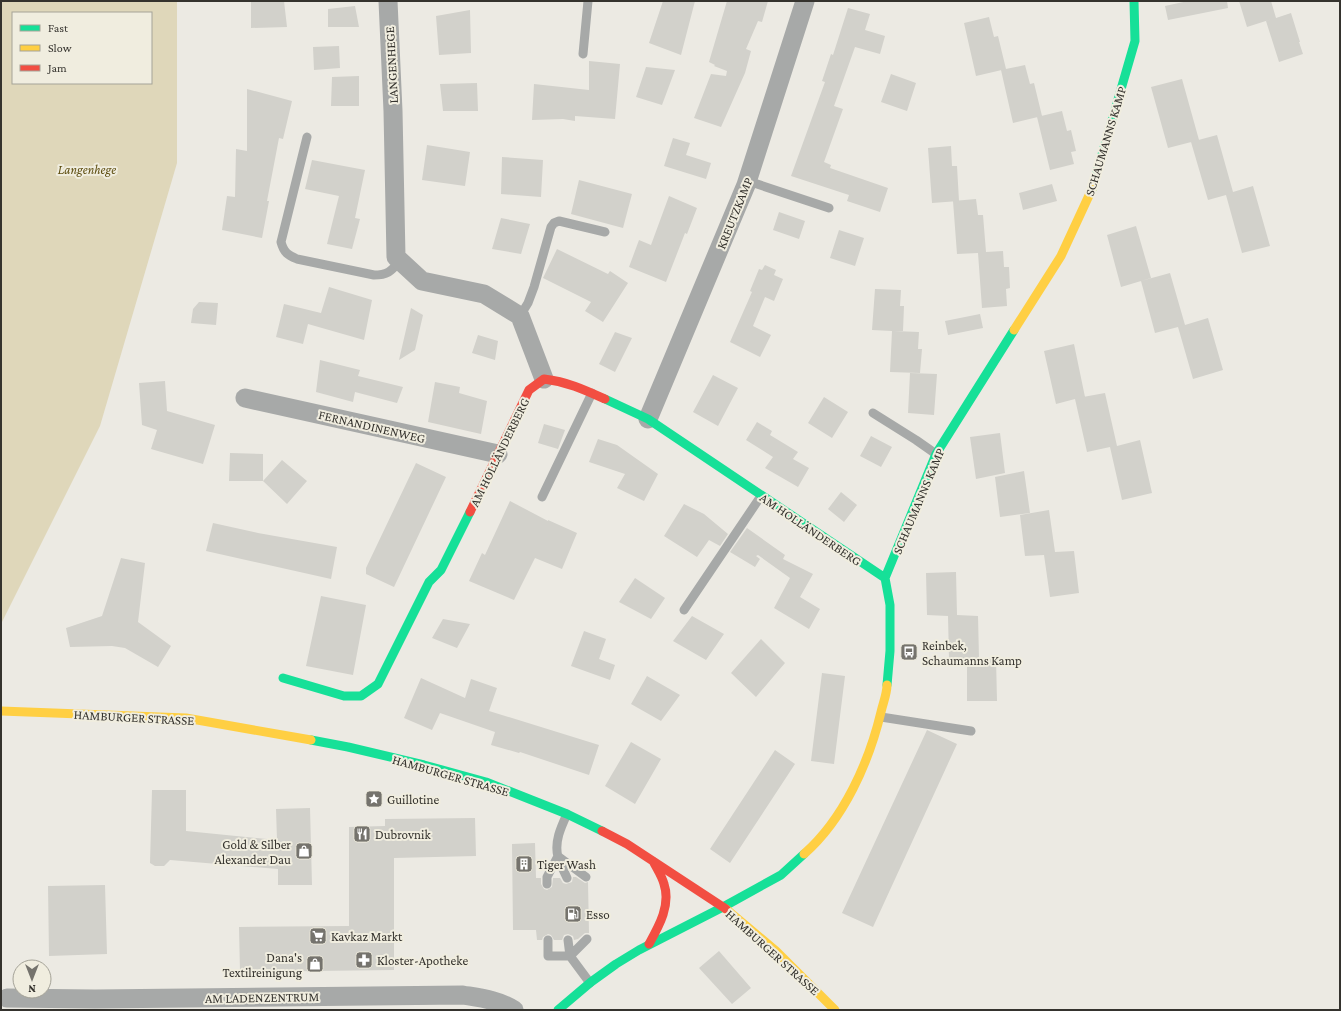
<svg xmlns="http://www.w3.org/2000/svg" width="1341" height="1011" viewBox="0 0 1341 1011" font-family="'Crimson Pro',serif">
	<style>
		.green { fill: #dfd7ba; fill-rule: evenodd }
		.building { fill: #d2d1cb }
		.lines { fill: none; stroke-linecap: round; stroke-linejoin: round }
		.lane { stroke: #a7a9a8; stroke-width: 9 }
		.street { stroke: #a7a9a8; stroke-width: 19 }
		.fast { stroke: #16e098; stroke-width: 9 }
		.slow { stroke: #ffcf43; stroke-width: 9 }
		.jam { stroke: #f24e42; stroke-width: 9 }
		.labels { text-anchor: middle; stroke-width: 4; stroke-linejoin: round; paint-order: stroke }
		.street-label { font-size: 13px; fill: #35332e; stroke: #f0eddf }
		.park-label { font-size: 13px; font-style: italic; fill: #5f4f12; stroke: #f0eddf }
		.poi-label { font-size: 13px; fill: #35332e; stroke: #f0eddf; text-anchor: start }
	</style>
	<rect width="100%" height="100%" fill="#eceae3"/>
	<!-- green -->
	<path class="green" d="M1 1H177V163L100 426 1 624ZM13 13H151V83H13Z"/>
	<!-- building -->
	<path class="building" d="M251 1H284L287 27 251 28Z
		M663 1H695L681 55 649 43Z
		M727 1H768L762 22 758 21 746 49 751 51 745 73 721 127 694 118 711 74 726 76 727 71 714 66 715 65 709 62Z
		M1188 1H1227L1228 8 1168 20 1165 6Z
		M1239 1H1271L1276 18 1291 13 1300 42H1299L1303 54 1279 62 1266 21 1272 19 1247 27Z
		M355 6 359 27H328V9Z
		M848 8 870 14 865 30 885 36 880 54 855 47 834 106 843 109 824 162 831 165 830 168 888 188 880 212 847 201 849 195 791 176 825 82 822 81 831 54 833 55Z
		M470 10 471 53 439 55 436 16Z
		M989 17 994 37 998 36 1006 69 976 76 964 23Z
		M339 46 340 68 314 70 313 47Z
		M589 61 620 64 615 119 575 116V121L563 119 532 120 534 84 589 90Z
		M1025 65 1030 84 1034 83 1042 116 1013 123 1001 70Z
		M646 67 675 70 662 105 636 97Z
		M891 74 916 83 907 111 881 102Z
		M359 76V106H331L332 77Z
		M1182 79 1199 140 1168 148 1151 87Z
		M477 83 478 111H443L440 84Z
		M247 89 292 101 283 139 279 138 267 201H269L262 238 222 230 227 196 235 197 236 149 247 151Z
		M1062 111 1067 131 1071 130 1076 151 1071 152 1074 164 1050 170 1037 117Z
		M1217 135 1233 192 1253 186 1270 246 1242 253 1226 195 1208 200 1191 142Z
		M673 138 690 143 686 155 711 163 706 179 664 166Z
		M427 145 470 152 465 186 422 180Z
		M951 146 952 166H957L959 201 932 203 928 148Z
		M502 157 543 160 541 197 501 194Z
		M312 160 365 170 355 218 360 219 352 249 327 244 339 196 305 189Z
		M579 180 632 194 623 228 571 214Z
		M1052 184 1057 201 1023 210 1019 193Z
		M669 196 697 208 687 234 685 233 666 282 629 267 639 240 651 245Z
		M976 199 978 215H983L986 252 1003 251 1004 267H1009L1010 288 1006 289 1007 306 982 308 978 253 957 254 953 201Z
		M779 212 805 221 799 239 773 230Z
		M501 218 530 224 521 254 492 249Z
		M1136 226 1151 278 1121 287 1107 235Z
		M839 230 864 238 855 266 830 258Z
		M557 249 608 274 610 271 628 283 603 322 585 311 591 302 543 278Z
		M765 265 776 270 774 275 783 279 774 301 765 297 753 326 771 335 760 357 730 342 752 292 750 291 759 269 762 270Z
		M1170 273 1185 325 1208 318 1223 370 1193 379 1178 327 1155 333 1141 281Z
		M329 287 372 300 364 340 308 324 303 344 276 337 284 304 321 313Z
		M875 289 901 290 900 306H904L903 331H894L919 332 918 349H922L920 373 890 372 892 331 872 330Z
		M199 302 218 303 216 325 191 323 193 309Z
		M411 308 423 315 415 350 399 360Z
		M980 314 983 328 948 335 945 321Z
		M615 332 632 338 615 372 599 364Z
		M478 335 498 341 495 360 472 353Z
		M1074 344 1085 397H1083L1105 393 1117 446 1140 440 1152 493 1122 500 1110 447 1087 452 1075 399 1056 404 1044 351Z
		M320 360 360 370 358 376 403 387 397 403 355 392 353 402 316 392Z
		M910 373 937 374 934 415 908 413Z
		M713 375 738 388 718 426 693 412Z
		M165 381 167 411 215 425 203 464 151 449 157 430 142 425 139 383Z
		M435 382 460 387 459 393 487 401 481 434 428 422Z
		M824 397 848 412 832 438 808 423Z
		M757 422 772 431 770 435 798 452 793 459 809 468 798 487 765 468 773 457 746 440Z
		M544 424 565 430 558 449 538 443Z
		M1000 433 1005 473 976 479 970 437Z
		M871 436 892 447 881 467 860 456Z
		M598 439 617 445 658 474 644 501 617 488 625 474 589 462Z
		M230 453 263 454V481H229Z
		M282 460 307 481 287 504 263 481Z
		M416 463 446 477 394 587 366 574V568Z
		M1024 471 1030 513 1000 517 995 477Z
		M841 492 857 505 844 522 828 509Z
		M510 501 548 521V520L577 533 562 569 535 558 514 600 469 581 482 553 485 555Z
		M684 504 704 514 728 534 720 546 709 540 697 557 664 536Z
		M1049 510 1055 552 1074 551 1079 593 1050 597 1044 555 1025 556 1020 515Z
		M213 523 258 533 337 547 331 579 206 551Z
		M747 528 785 555 783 559 813 574 800 597 820 609 809 629 774 608 790 578 758 555 756 556 760 559 755 567 730 552Z
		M121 558 145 563 138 622 171 646 158 667 125 648 112 646 70 647 66 628 102 616Z
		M956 572 957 615 978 616 979 658H996L997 701H967V659H949L948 616 927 615 926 573Z
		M635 578 665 598 651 619 619 602Z
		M321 596 366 605 353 675 306 666Z
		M692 616 724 634 706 660 673 641Z
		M443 619 470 624 457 648 432 638Z
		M584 631 606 639 599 659 615 665 610 680 571 666Z
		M761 639 785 663 756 697 731 673Z
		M822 673 845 676 834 764 811 761Z
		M647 676 680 695 661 721 631 704Z
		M421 678 465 698 471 679 497 688 489 711 599 745 589 775 520 752 519 753 491 745 495 732 440 713 432 730 404 718Z
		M927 730 957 744 873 927 842 913Z
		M631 742 661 759 635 804 605 786Z
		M775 750 795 764 730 863 710 849Z
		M152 790H186V831L277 840 276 809 310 808 312 885H278V869L170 860 164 866H155L150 863Z
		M475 818 476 856 394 858V970L240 972 239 927 349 926V827L385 826V819Z
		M535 843 536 878H541V884L544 889 547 890 552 887 553 878H560L563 883 566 884 572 882 573 877H576L585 883 588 882 589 933H585L578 939 574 940 573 936 568 934 564 935 562 940H554L551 935 548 934 543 937 542 940H537L536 930H513L512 844Z
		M105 885 107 954 49 956 48 886Z
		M719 951 751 988 732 1004 699 968Z"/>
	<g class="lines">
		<!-- lane -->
		<path class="lane" d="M583 54 588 1
			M307 137 281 242C284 253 288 255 297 259L374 275C388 275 391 271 400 261
			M748 181 829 208
			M520 316 528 303 534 287 551 227 554 223 559 221 605 232
			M873 413 916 440 936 454
			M542 497 592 393
			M684 610 761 496
			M881 717 971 731
			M559 857 586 877
			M567 878C564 871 560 864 558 857 554 842 561 827 567 814
			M547 884V877L558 856
			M548 940V956H570L587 939
			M568 940 570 956 590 983"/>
		<!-- street -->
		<path class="street" d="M388 1 393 111 396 257 422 281 484 294 520 316 544 379
			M245 398 498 454
			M648 419 746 185 805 1
			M7 998 95 999 463 995C481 998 499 1000 514 1010"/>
		<!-- fast -->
		<path class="fast" d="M1092 189 1135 41 1134 1
			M605 399 648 419 885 578
			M283 678 344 696H361L378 684 429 582 441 570 470 512
			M887 685 890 651V605L885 578 936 454 1014 330
			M311 740 348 747 424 765 486 782 567 814 602 831
			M558 1010 591 982 616 964 639 950 723 907 781 875 804 854"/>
		<!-- slow -->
		<path class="slow" d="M1014 330 1061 256 1092 189
			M1 711 186 718 311 740
			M804 854C844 819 869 762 881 712 883 703 887 694 887 685
			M726 909 776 951 835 1010"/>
		<!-- jam -->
		<path class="jam" d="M470 512 529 390 544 379C568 382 583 389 605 399
			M602 831 627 844 726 909
			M649 944C659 926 671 905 664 884 662 876 657 869 653 861"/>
	</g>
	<!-- icons -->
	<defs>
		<g id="bus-square" transform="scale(0.9)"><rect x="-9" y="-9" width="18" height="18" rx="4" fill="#75736d" stroke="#f0eddf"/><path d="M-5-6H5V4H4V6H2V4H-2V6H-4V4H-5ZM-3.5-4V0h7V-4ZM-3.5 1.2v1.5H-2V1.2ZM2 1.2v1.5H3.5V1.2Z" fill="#fff"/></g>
		<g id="sight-square" transform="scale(0.9)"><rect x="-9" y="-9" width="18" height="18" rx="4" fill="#75736d" stroke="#f0eddf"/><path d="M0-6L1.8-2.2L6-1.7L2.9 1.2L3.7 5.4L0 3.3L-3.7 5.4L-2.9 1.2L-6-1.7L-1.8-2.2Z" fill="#fff"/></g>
		<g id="restaurant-square" transform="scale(0.9)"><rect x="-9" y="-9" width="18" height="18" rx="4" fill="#75736d" stroke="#f0eddf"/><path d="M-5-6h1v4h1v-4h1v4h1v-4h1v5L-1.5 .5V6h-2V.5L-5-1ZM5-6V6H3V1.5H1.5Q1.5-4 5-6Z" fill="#fff"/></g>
		<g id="shop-square" transform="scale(0.9)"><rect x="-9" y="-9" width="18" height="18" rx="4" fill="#75736d" stroke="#f0eddf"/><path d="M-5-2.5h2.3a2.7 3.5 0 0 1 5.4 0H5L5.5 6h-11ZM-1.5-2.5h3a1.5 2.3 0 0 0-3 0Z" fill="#fff"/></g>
		<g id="building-square" transform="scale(0.9)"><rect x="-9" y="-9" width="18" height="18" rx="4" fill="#75736d" stroke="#f0eddf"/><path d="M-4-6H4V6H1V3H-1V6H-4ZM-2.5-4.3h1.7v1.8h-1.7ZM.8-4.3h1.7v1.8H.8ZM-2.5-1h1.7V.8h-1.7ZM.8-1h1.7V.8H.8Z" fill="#fff"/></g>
		<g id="fuel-square" transform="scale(0.9)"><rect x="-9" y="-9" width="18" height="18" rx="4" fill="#75736d" stroke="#f0eddf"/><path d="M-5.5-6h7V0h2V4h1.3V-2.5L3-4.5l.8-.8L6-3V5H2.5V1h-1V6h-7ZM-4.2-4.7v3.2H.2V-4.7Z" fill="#fff"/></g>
		<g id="supermarket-square" transform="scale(0.9)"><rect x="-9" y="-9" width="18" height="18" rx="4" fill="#75736d" stroke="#f0eddf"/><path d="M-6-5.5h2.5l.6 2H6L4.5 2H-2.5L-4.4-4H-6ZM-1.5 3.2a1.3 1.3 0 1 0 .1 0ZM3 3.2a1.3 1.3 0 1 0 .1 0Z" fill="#fff"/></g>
		<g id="pharmacy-square" transform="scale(0.9)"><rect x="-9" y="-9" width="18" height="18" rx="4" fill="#75736d" stroke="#f0eddf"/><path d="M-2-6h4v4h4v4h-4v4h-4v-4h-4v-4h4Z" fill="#fff"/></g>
	</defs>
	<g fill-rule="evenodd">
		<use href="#bus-square" x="909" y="652"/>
		<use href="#sight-square" x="374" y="799"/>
		<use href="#restaurant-square" x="362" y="834"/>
		<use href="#shop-square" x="304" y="851"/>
		<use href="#building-square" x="524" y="864"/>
		<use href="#fuel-square" x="573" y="914"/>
		<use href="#supermarket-square" x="318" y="936"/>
		<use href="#pharmacy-square" x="364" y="960"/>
		<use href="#shop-square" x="315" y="964"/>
	</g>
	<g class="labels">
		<!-- street labels -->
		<g class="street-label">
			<text transform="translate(391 65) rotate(-93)" y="5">LANGENHEGE</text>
			<text transform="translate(1105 141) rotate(-73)" y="5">SCHAUMANNS KAMP</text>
			<text transform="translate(734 213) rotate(-68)" y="5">KREUTZKAMP</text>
			<text transform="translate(372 426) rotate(13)" y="5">FERNANDINENWEG</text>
			<text transform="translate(499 452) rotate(-64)" y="5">AM HOLLÄNDERBERG</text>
			<text transform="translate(918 501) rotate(-67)" y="5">SCHAUMANNS KAMP</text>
			<text transform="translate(811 529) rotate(34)" y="5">AM HOLLÄNDERBERG</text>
			<text transform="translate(134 717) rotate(3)" y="5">HAMBURGER STRASSE</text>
			<text transform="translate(451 775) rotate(16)" y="5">HAMBURGER STRASSE</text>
			<text transform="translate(773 952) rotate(42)" y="5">HAMBURGER STRASSE</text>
			<text transform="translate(262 997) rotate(-1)" y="5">AM LADENZENTRUM</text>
		</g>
		<!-- park labels -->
		<g class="park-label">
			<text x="87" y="174">Langenhege</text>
		</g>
		<!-- poi labels -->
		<g class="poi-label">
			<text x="922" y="650">Reinbek,<tspan x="922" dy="15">Schaumanns Kamp</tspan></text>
			<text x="387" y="804">Guillotine</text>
			<text x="375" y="839">Dubrovnik</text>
			<text x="291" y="849" text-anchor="end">Gold &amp; Silber<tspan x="291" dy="15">Alexander Dau</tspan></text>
			<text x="537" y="869">Tiger Wash</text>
			<text x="586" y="919">Esso</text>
			<text x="331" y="941">Kavkaz Markt</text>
			<text x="302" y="962" text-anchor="end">Dana's<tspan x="302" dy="15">Textilreinigung</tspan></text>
			<text x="377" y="965">Kloster-Apotheke</text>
		</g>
	</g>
	<!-- border -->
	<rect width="1341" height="1011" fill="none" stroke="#35332e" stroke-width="4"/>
	<!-- legend -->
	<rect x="12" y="12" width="140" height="72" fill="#f0eddf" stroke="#a5a398"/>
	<rect x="20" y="25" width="20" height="6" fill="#16e098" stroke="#a5a398"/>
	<text x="48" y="32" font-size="12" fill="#35332e">Fast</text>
	<rect x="20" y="45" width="20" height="6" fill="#ffcf43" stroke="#a5a398"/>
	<text x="48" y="52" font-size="12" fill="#35332e">Slow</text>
	<rect x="20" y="65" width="20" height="6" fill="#f24e42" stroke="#a5a398"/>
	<text x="48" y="72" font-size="12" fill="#35332e">Jam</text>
	<!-- north arrow -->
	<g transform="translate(32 979) rotate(180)"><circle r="19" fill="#f0eddf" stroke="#a5a398"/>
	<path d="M0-3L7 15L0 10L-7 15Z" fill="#75736d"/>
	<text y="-6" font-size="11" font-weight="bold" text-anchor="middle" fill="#35332e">N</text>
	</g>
</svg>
